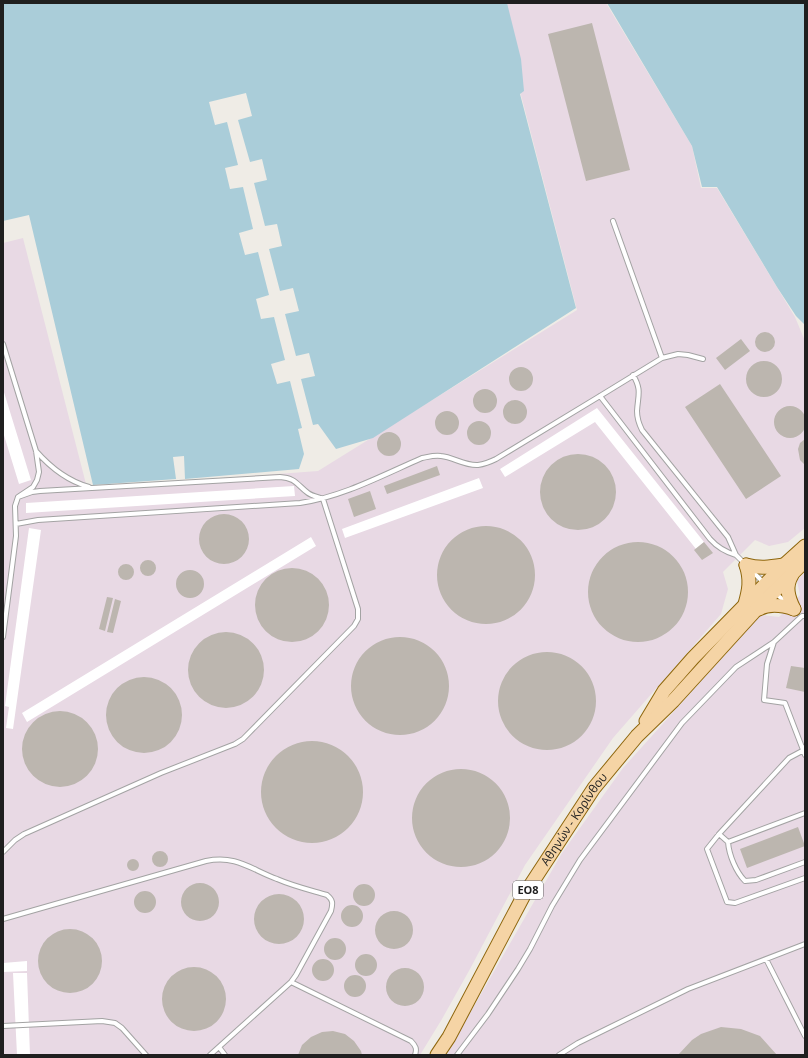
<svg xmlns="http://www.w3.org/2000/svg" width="808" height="1058" viewBox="0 0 808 1058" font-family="'Open Sans',sans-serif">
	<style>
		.industrial { fill: #e8d9e4 }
		.water { fill: #aacdd9 }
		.pier { fill: #fff }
		.building { fill: #bcb6af }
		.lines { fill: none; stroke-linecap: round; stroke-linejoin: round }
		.lane-casing { stroke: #a3a3a3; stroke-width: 6 }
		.primary-casing { stroke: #8e660c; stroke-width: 15 }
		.lane { stroke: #fff; stroke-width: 4 }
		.primary { stroke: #f5d4a5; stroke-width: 13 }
		.labels { text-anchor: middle; stroke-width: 4; stroke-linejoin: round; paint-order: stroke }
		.shield { fill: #fff; stroke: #626262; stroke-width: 1 }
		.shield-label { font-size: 11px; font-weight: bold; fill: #1f1f1f }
		.street-label { font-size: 12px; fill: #1f1f1f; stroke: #fff }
	</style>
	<rect width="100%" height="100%" fill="#efece6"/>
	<!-- industrial -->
	<path class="industrial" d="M497 3H606L692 146 701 188H717L795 317 805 341V528L788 542 769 546 755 540 723 572 728 589 721 614 613 738 525 865 470 969 442 1019 420 1055H3V243L23 238 87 488 318 471 577 310Z
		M805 572V1055H446L562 853 623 768 761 615 779 617 800 595 797 581Z"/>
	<!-- water -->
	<path class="water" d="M3 3H507L521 59 524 91 520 94 576 308 373 438 336 449 318 424 313 425 301 379 315 376 309 353 296 356 285 314 299 311 293 288 280 291 269 249 282 246 277 224 265 226 254 183 267 180 262 159 250 162 238 120 252 116 246 93 209 102 215 125 227 122 238 165 225 168 230 189 243 187 253 229 239 233 245 255 258 252 269 295 256 299 261 319 274 317 285 360 271 364 277 384 290 381 302 428 298 429 304 454 299 469 185 479 184 456 173 457 176 479 93 485 29 215 3 221Z
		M607 3H805V325L796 316 777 287 717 187H702L692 146Z"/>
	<!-- pier -->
	<path class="pier" d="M3 389 31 480 19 484 3 432Z
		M597 408 704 542 696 549 595 422 505 477 500 469Z
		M479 478 483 488 345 538 342 529Z
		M294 486 295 496 26 513V503Z
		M29 528 41 530 13 729 6 728 9 707 5 706Z
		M311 537 316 546 27 722 22 713Z
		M27 961V971L3 972V963Z
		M13 973H27L30 1055H17Z"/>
	<!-- building -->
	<path class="building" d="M592 23 630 170 586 181 548 34Z
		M755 342a10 10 0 1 1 20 0a10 10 0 1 1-20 0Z
		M741 339 750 351 725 370 716 358Z
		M746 379a18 18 0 1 1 36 0a18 18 0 1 1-36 0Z
		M509 379a12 12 0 1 1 24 0a12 12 0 1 1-24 0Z
		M720 384 781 476 746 499 685 407Z
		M473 401a12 12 0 1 1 24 0a12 12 0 1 1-24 0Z
		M503 412a12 12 0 1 1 24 0a12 12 0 1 1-24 0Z
		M774 422a16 16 0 1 1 32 0a16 16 0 1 1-32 0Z
		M435 423a12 12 0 1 1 24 0a12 12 0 1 1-24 0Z
		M467 433a12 12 0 1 1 24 0a12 12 0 1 1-24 0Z
		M377 444a12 12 0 1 1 24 0a12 12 0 1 1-24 0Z
		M805 439V465L800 460 798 449 800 443Z
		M540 492a38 38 0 1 1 76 0a38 38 0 1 1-76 0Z
		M437 466 440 475 387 494 384 486Z
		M370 491 376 509 354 517 348 499Z
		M199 539a25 25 0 1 1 50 0a25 25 0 1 1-50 0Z
		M437 575a49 49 0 1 1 98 0a49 49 0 1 1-98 0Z
		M588 592a50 50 0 1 1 100 0a50 50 0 1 1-100 0Z
		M704 542 713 553 702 560 694 550Z
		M140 568a8 8 0 1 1 16 0a8 8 0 1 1-16 0Z
		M118 572a8 8 0 1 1 16 0a8 8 0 1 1-16 0Z
		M255 605a37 37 0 1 1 74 0a37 37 0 1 1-74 0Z
		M176 584a14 14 0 1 1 28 0a14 14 0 1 1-28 0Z
		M107 597 113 598 105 631 99 629Z
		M115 599 121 601 113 633 107 632Z
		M188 670a38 38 0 1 1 76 0a38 38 0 1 1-76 0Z
		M351 686a49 49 0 1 1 98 0a49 49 0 1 1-98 0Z
		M498 701a49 49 0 1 1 98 0a49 49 0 1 1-98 0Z
		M791 666 805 668V692L786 688Z
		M106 715a38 38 0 1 1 76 0a38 38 0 1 1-76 0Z
		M22 749a38 38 0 1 1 76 0a38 38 0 1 1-76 0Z
		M261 792a51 51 0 1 1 102 0a51 51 0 1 1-102 0Z
		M412 818a49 49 0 1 1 98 0a49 49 0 1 1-98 0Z
		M798 827 805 846 747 868 740 849Z
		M152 859a8 8 0 1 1 16 0a8 8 0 1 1-16 0Z
		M127 865a6 6 0 1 1 12 0a6 6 0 1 1-12 0Z
		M181 902a19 19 0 1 1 38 0a19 19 0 1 1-38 0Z
		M353 895a11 11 0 1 1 22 0a11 11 0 1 1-22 0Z
		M134 902a11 11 0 1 1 22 0a11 11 0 1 1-22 0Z
		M254 919a25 25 0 1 1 50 0a25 25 0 1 1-50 0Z
		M341 916a11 11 0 1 1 22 0a11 11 0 1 1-22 0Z
		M375 930a19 19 0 1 1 38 0a19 19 0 1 1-38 0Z
		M38 961a32 32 0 1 1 64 0a32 32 0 1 1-64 0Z
		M324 949a11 11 0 1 1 22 0a11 11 0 1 1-22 0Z
		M355 965a11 11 0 1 1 22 0a11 11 0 1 1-22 0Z
		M312 970a11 11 0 1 1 22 0a11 11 0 1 1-22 0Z
		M162 999a32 32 0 1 1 64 0a32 32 0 1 1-64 0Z
		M386 987a19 19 0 1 1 38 0a19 19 0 1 1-38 0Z
		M344 986a11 11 0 1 1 22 0a11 11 0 1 1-22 0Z
		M721 1027 741 1029 760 1036 777 1055H678L692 1040 701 1034Z
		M333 1031 345 1034 354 1041 361 1051 362 1055H298L302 1045 311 1037 322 1032Z"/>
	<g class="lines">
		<!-- lane casing -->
		<g class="lane-casing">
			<path id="lane" d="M613 221 662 358
				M3 344 36 451 39 472 37 480 33 487 18 497 15 506 16 536 3 637
				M633 375C642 390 638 395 637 411 637 418 639 424 642 430L728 537 736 555 744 563
				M600 396 710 539C718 548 725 552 736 555
				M36 451C50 467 68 481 89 487
				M16 524 38 520 300 503C342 497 383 475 422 458 428 457 434 455 441 456 453 457 465 466 478 465 485 464 490 462 496 459L600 396 662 358 678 354 688 355 703 359
				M752 571 764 583
				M775 593 787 603
				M774 642 767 664 764 700 785 703 805 755
				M805 747 804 750 789 758 719 834 707 849 727 902 735 903 805 878
				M719 834 728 842 805 813
				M728 842C729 855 736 872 745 881L756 880 805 862
				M3 852 15 840 24 834 161 773 235 744 243 739 354 626 358 619V609L323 499C318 497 312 496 308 493 297 485 296 478 280 477L40 491 32 492 18 497
				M3 919 206 861C237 855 250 869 277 879 293 886 310 890 327 895 333 900 333 903 331 911L296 975 291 982 210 1055
				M766 959 805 1036
				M291 982 411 1041C416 1046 417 1049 415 1055
				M3 1026 102 1021 115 1023 122 1028 146 1055
				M219 1047 225 1055
				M457 1055 488 1014 518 969 530 949 552 906 580 860 682 723 736 667 774 642 802 616H805
				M559 1055 578 1043 688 989 805 944"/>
		</g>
		<!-- primary casing -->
		<g class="primary-casing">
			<g id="primary">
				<path d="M746 565C760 569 771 567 784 565"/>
				<path d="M792 575C785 586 788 597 794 609"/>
				<path d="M745 604C749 590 751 580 746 565"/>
				<path d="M759 609C770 603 782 605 794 609"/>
				<path d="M646 721 664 691 693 658 784 565 805 546"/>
				<path id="s1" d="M437 1055 449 1037 524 895 594 788 637 736 673 701 754 612 805 561"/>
			</g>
		</g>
		<!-- lane -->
		<use href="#lane" class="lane"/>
		<!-- primary -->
		<use href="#primary" class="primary"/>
	</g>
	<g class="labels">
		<!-- shield labels -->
		<rect class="shield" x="513" y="881" width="30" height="18" rx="3"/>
		<g class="shield-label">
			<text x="528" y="894">ΕΟ8</text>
		</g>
		<!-- street labels -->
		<g class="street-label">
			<text dy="4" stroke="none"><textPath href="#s1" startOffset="273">Αθηνών - Κορίνθου</textPath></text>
		</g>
	</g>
	<!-- border -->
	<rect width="808" height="1058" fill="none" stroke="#1f1f1f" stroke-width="8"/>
</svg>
